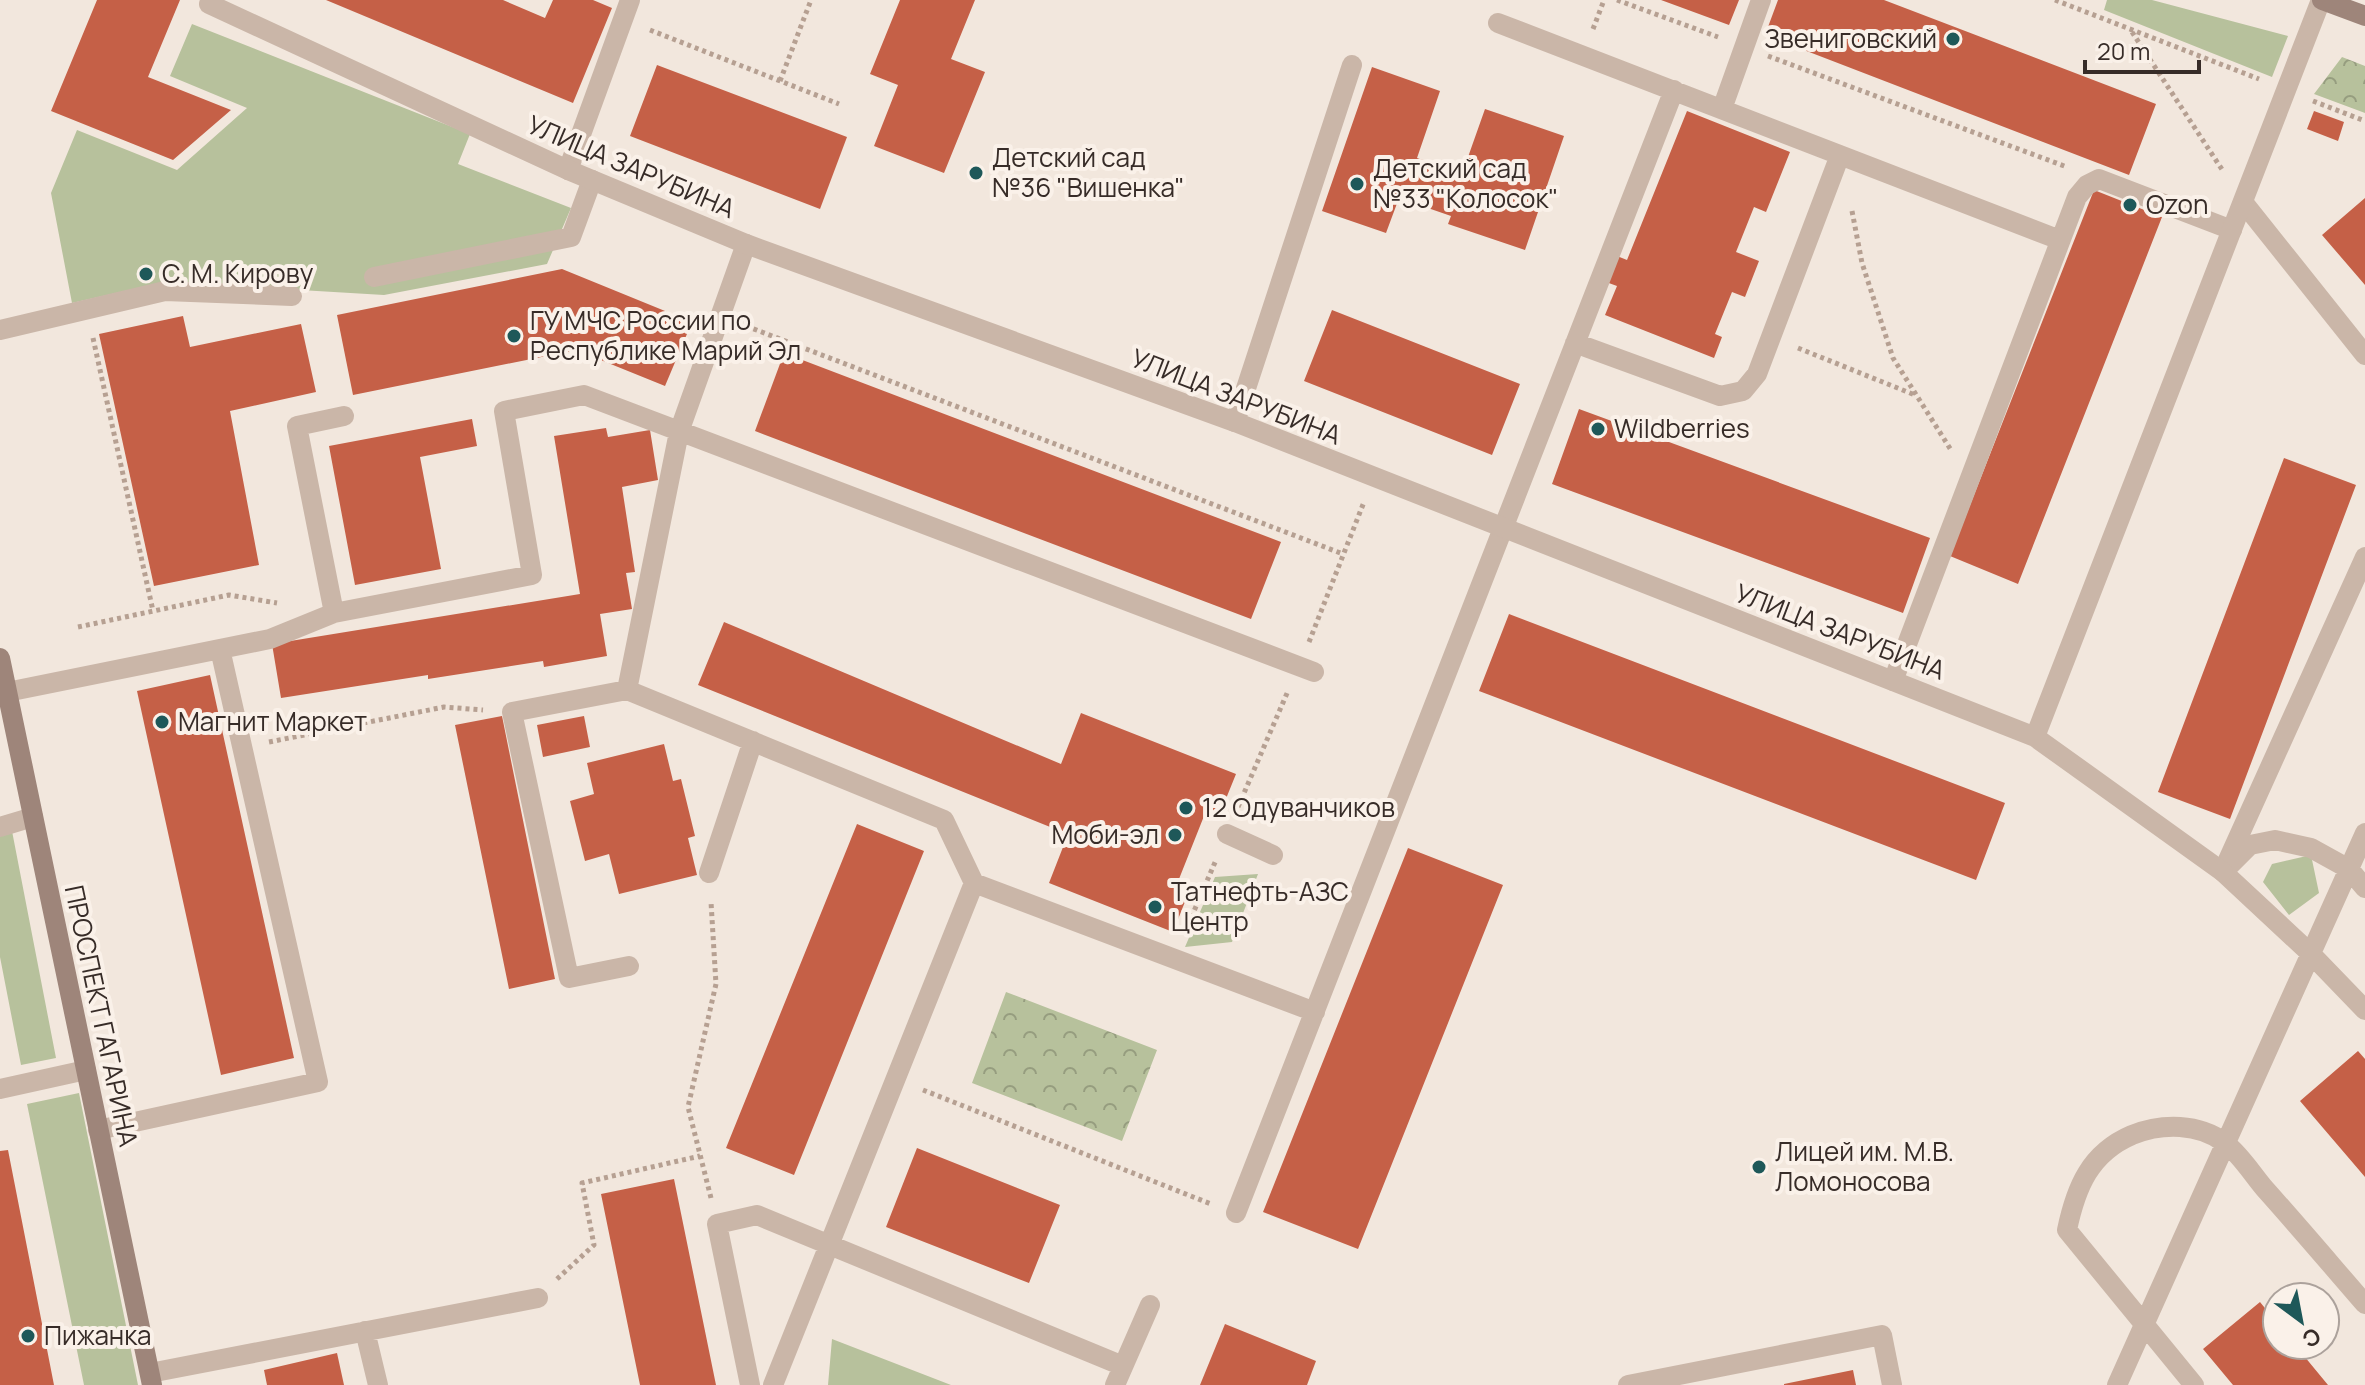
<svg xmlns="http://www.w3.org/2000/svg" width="2365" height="1385" viewBox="0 0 2365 1385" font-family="Manrope,sans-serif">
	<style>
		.green { fill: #b7c19c }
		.forest { fill: url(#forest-crowns) }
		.building { fill: #c56047 }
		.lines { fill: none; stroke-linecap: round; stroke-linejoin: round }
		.path { stroke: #b6a092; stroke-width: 5; stroke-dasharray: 4 4; stroke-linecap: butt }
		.lane { stroke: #cab6a8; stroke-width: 20 }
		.street { stroke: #cab6a8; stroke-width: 20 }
		.secondary { stroke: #9e857a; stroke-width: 20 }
		.poi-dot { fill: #1e5859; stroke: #faf1e9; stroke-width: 3 }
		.labels { text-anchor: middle; stroke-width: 8; stroke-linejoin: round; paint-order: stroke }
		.poi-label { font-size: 26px; fill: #372c28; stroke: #faf1e9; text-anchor: start }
		.street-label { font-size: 26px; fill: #372c28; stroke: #faf1e9 }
	</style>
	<defs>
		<pattern id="forest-crowns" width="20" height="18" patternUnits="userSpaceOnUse" patternTransform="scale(2)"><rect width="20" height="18" fill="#b7c19c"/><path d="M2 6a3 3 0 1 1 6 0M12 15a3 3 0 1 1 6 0" fill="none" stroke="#969d7f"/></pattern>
	</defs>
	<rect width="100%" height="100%" fill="#f2e7dd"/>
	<!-- green -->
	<path class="green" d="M2107 0H2152L2288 36 2272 77 2104 10Z
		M192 24 470 134 458 164 571 208 547 264 384 295 165 282 72 303 51 193 77 130 177 170 247 108 170 76Z
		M12 831 56 1058 21 1065 0 957V835Z
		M2311 855 2319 893 2289 915 2263 882 2272 864Z
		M1258 874 1232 942 1185 947 1215 877Z
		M79 1093 138 1385H84L27 1104Z
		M832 1339 951 1385H828Z"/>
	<!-- forest -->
	<path class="forest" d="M2342 57 2365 66V113L2314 94Z
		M1006 992 1157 1050 1122 1141 972 1083Z"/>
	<!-- building -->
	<path class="building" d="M97 0H180L148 77 231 110 173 160 51 111Z
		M326 0H503L545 18 553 0H593L612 8 573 103Z
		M900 0H975L951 59 985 72 944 173 874 146 898 85 870 74Z
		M1661 0H1739L1729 25Z
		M1778 0H1884L2156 104 2129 175 1765 35Z
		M657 65 847 137 820 209 630 136Z
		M1372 67 1440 91 1417 158 1462 174 1485 109 1564 136 1525 250 1448 224 1451 216 1399 198 1386 233 1322 211Z
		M1687 111 1790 152 1766 212 1754 207 1736 252 1759 261 1745 297 1732 292 1715 334 1722 337 1714 358 1605 315 1617 286 1606 282 1617 256 1627 260Z
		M2314 111 2344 122 2338 141 2307 129Z
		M2094 190 2162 217 2018 584 1950 556Z
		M2365 198V285L2322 235Z
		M562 269 692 322 665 386 576 350 353 395 337 315Z
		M1332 310 1520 384 1492 455 1304 381Z
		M183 316 190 347 301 324 316 392 230 411 259 565 154 586 99 334Z
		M784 353 1281 542 1251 619 755 431Z
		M1579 409 1930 538 1903 613 1552 484Z
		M472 419 477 446 420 457 441 569 355 585 329 446Z
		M606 428 608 437 650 430 658 480 622 487 635 572 626 573 632 609 600 614 607 656 544 667 543 661 428 679V675L281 698 272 644 580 594 554 436Z
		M2284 458 2356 485 2230 819 2158 792Z
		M1509 614 2005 803 1976 880 1479 691Z
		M724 622 1061 764 1081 713 1236 774 1219 816 1206 811 1179 879 1192 884 1173 932 1049 883 1065 842 1077 846 1080 839 698 685Z
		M210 675 294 1058 221 1075 137 691Z
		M502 716 555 979 509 989 455 725Z
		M584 716 590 747 543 757 537 725Z
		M664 744 673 781 681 779 695 836 688 838 697 875 619 894 609 854 585 861 570 801 594 794 587 763Z
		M857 824 924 851 794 1175 726 1148Z
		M1408 848 1503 885 1358 1249 1263 1212Z
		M2358 1051 2365 1059V1177L2300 1101Z
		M917 1148 1060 1205 1029 1283 886 1227Z
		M8 1150 54 1385H0V1151Z
		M674 1179 716 1385H640L601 1194Z
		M2260 1302 2277 1323V1345H2295L2328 1385H2233L2203 1349Z
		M1225 1324 1316 1361 1307 1385H1200Z
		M337 1353 344 1385H267L264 1370Z
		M1853 1370 1856 1385H1784V1384Z"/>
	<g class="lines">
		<!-- path -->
		<path class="path" d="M1617 0 1718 37
			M2055 0 2259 79
			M1593 29 1604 0
			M650 30 839 104
			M2132 32 2223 171
			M1768 56 2067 167
			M780 81 811 0
			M2313 101 2365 121
			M1852 211 1862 263 1893 358 1951 450
			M746 326 1343 554
			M93 338 153 611
			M1798 348 1915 395
			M78 627 229 595 277 603
			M1309 642 1364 502
			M269 742 444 707 483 710
			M1238 807 1288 691
			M1185 932 1216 860
			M923 1090 1211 1204
			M711 1198 688 1107 716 984 711 902
			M557 1279 594 1245 582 1183 700 1156"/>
		<!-- lane -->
		<path class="lane" d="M1498 23 2060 240
			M1722 109 1761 0
			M568 170 630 0
			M2243 202 2365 355
			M374 277 571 237 592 180
			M0 330 165 291 292 296
			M1575 343 1720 396 1743 391 1757 374 1840 155
			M1235 422 1352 65
			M334 613 532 575 504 411 584 395 1314 672
			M1893 681 2077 197 2087 185 2099 179 2232 230
			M627 690 679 432 746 244
			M7 692 270 639 334 613 297 426 344 416
			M0 827 33 817
			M1227 834 1273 855
			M2228 860 2365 557
			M709 873 753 741
			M2365 888 2349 869 2311 848 2275 840 2250 845 2223 872 2310 953 2365 1010
			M629 966 569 978 512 712 627 690 944 820 974 883 1315 1012
			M0 1089 86 1070
			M98 1130 318 1082 220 649
			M1236 1213 1674 90
			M365 1331 378 1385
			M150 1373 538 1298
			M750 1385 717 1224 757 1215 1123 1366
			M773 1385 974 883
			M1115 1385 1150 1305
			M1628 1385 1882 1335 1892 1385
			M2117 1385 2365 833
			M2194 1385 2067 1230C2076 1187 2090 1153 2132 1135 2162 1123 2199 1123 2225 1143 2240 1154 2253 1175 2265 1189 2299 1227 2332 1266 2365 1304"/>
		<!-- street -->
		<path class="street" d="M209 4 568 170 746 244 1235 422 2035 737 2223 872
			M2035 737 2321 0"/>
		<!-- secondary -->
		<path class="secondary" d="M2322 0 2365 16
			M0 658 152 1385"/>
	</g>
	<!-- markers -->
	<g class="poi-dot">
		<circle cx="1953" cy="39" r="8"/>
		<circle cx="976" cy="173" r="8"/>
		<circle cx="1357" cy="184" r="8"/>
		<circle cx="2130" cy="205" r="8"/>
		<circle cx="146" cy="274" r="8"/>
		<circle cx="514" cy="336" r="8"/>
		<circle cx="1598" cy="429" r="8"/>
		<circle cx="162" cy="722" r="8"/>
		<circle cx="1186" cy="808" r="8"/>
		<circle cx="1175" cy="835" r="8"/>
		<circle cx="1155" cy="907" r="8"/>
		<circle cx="1759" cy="1167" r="8"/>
		<circle cx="28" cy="1336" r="8"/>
	</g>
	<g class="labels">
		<!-- poi labels -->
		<g class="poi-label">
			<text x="1937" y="48" text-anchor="end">Звениговский</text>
			<text x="992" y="167">Детский сад<tspan x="992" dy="30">№36 "Вишенка"</tspan></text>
			<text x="1373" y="178">Детский сад<tspan x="1373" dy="30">№33 "Колосок"</tspan></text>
			<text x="2146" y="214">Ozon</text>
			<text x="162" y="283">С. М. Кирову</text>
			<text x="530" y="330">ГУ МЧС России по<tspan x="530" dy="30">Республике Марий Эл</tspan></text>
			<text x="1614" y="438">Wildberries</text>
			<text x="178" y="731">Магнит Маркет</text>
			<text x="1202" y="817">12 Одуванчиков</text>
			<text x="1159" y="844" text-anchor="end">Моби-эл</text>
			<text x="1171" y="901">Татнефть-АЗС<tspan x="1171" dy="30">Центр</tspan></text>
			<text x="1775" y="1161">Лицей им. М.В.<tspan x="1775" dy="30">Ломоносова</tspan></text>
			<text x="44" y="1345">Пижанка</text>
		</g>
		<!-- street labels -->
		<g class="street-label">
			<text transform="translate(631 167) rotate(23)" y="9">УЛИЦА ЗАРУБИНА</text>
			<text transform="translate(1236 397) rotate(21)" y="9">УЛИЦА ЗАРУБИНА</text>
			<text transform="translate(1840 632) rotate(21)" y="9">УЛИЦА ЗАРУБИНА</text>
			<text transform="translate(101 1016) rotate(78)" y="9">ПРОСПЕКТ ГАГАРИНА</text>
		</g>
	</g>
	<!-- north arrow -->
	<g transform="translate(2301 1321) rotate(148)"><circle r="38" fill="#faf1e9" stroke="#aca29c" stroke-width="2"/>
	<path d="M0-6L14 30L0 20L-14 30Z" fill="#1e5859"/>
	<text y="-12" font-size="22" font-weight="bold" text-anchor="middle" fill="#372c28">С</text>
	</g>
	<!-- scale -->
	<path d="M2085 60v12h114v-12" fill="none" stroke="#372c28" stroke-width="4"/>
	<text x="2097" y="60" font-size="24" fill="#372c28" stroke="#faf1e9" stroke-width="6" paint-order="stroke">20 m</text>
</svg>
